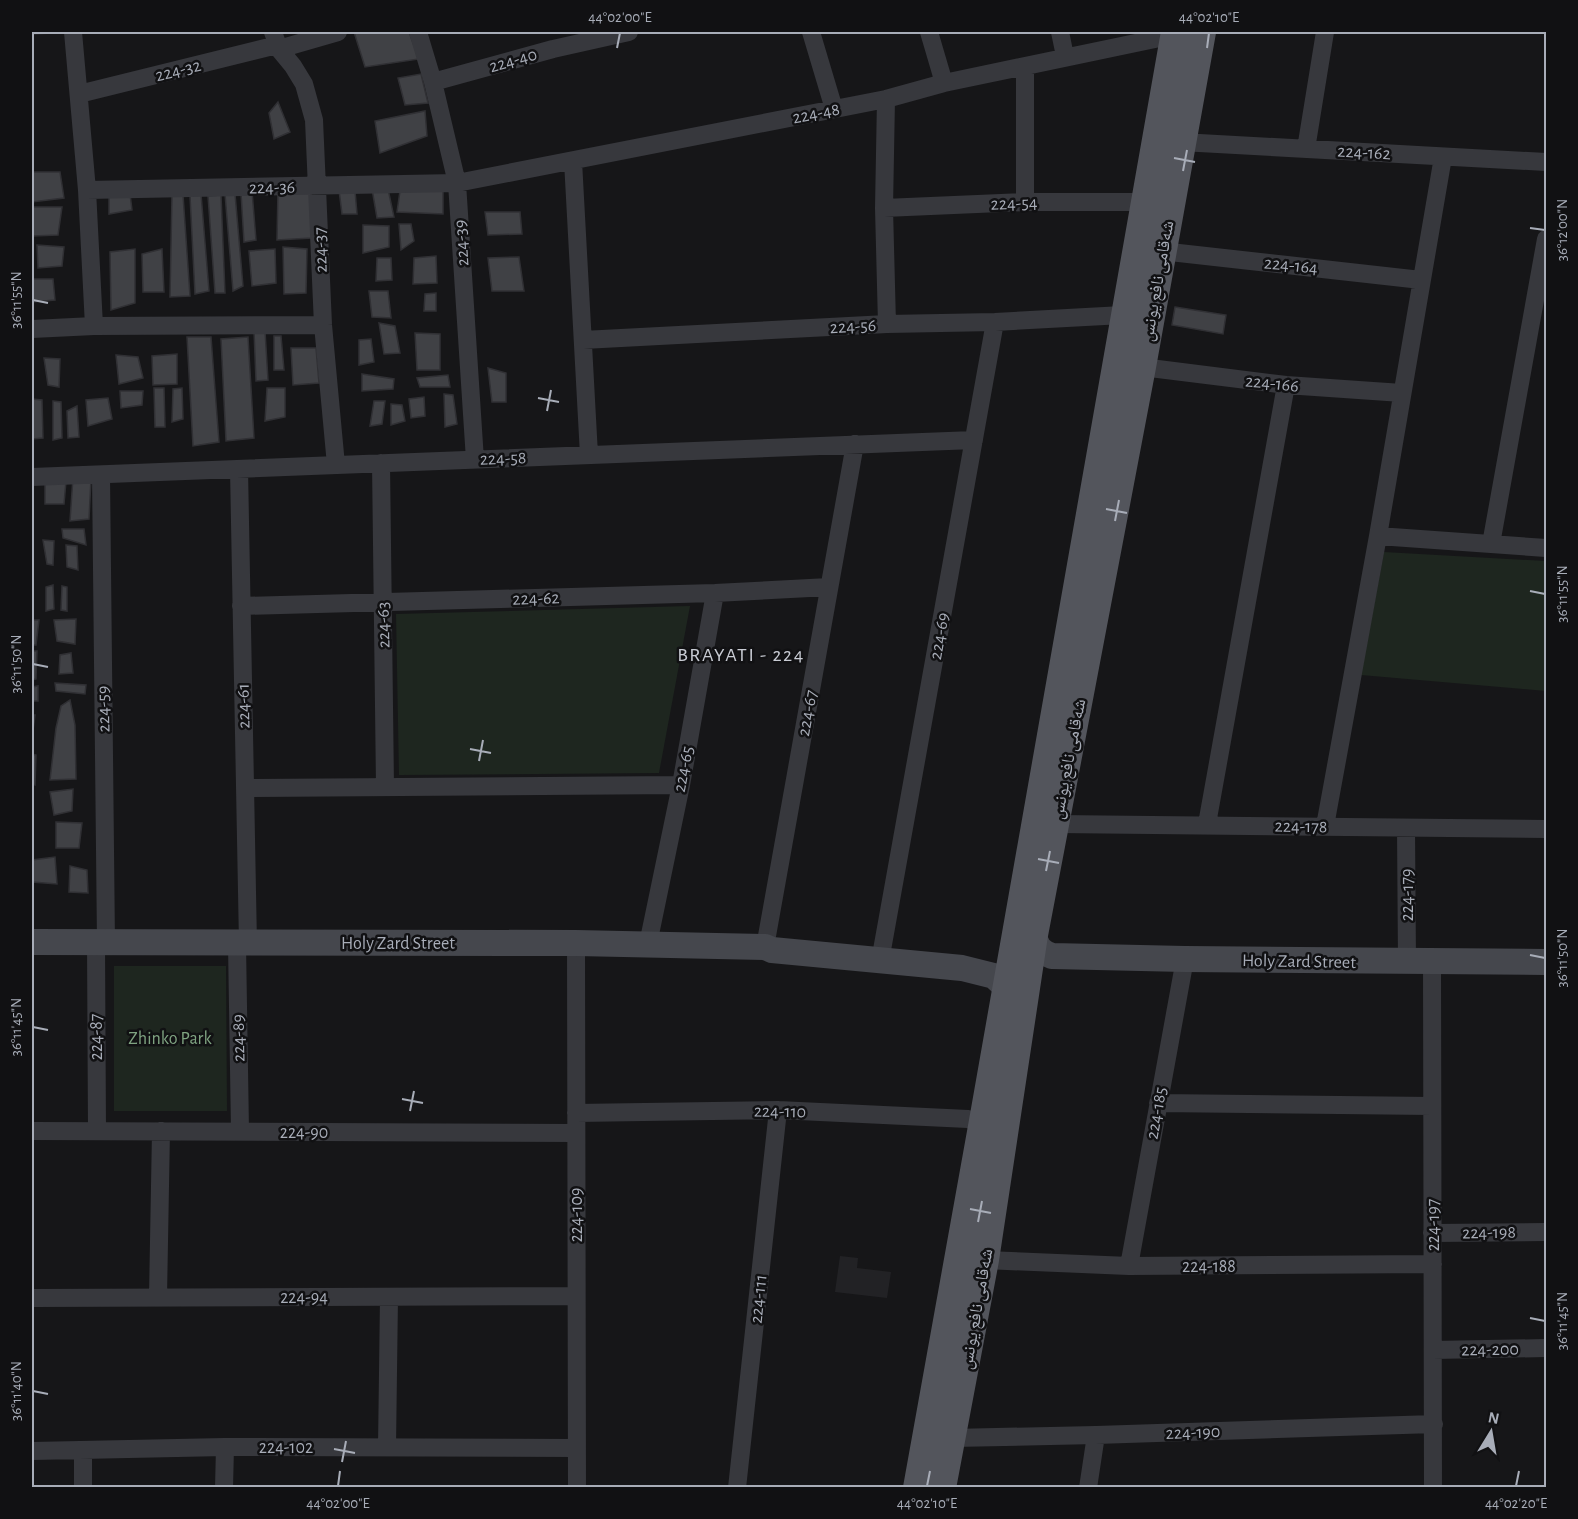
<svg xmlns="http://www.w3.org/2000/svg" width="1578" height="1519" viewBox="0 0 1578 1519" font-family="'Alegreya Sans','Noto Naskh Arabic',sans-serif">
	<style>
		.built { fill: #222225 }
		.green { fill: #1e261f }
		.building { fill: #404145; stroke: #303034; stroke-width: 1.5 }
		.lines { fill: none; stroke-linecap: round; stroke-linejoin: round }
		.street { stroke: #37383d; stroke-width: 18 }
		.secondary { stroke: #45474d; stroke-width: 26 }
		.primary { stroke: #53555c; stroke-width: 28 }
		.ticks { fill: none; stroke: #a8adb8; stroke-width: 2 }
		.labels { text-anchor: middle; stroke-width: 5; stroke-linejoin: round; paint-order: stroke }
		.street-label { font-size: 18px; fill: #a8adb8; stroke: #111113 }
		.park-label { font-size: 18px; fill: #7fa381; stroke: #111113 }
		.neighbourhood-label { font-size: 20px; letter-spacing: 1.5px; fill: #c9ccd4; stroke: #111113 }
		.neatline { fill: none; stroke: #a8adb8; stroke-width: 2 }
		.ticks-label { font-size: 15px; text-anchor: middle; fill: #a8adb8 }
	</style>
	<rect width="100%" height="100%" fill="#161618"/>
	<!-- built -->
	<path class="built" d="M840 1256 858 1258 857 1268 891 1272 887 1298 835 1292Z"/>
	<!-- green -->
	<path class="green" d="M1384 552 1546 561V691L1361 675Z
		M690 606 659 773 399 775 396 614Z
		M114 966H226L227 1111H114Z"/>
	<!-- building -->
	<path class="building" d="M32 32H52V33L32 34Z
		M354 32H409L419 59 365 67Z
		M421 74 428 103 405 105 398 78Z
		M278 102 290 132 274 139 269 113Z
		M425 111 427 136 380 153 375 121Z
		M32 172H60L64 198 32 202Z
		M278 189 311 192 312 238 277 240Z
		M372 189H388L394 217 377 218Z
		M339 190 355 191 357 214H342Z
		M252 191 256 240 244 242 241 193Z
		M400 191H443V214L397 212Z
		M130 194 132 210 109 214V196Z
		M172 194 183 195 190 296 170 297Z
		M201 194 209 291 195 294 190 196Z
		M225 194H235L243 286 233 291Z
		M221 195 225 293H215L208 196Z
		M32 207H62L58 235 33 236Z
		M485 212H520L522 234 488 235Z
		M399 224H411L414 241 401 250Z
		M363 225 389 226V247L363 253Z
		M37 245 64 247 62 266 38 268Z
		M283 247 307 249 306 293 284 294Z
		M135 249V303L111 310 110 252Z
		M162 249 164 292H143L142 254Z
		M275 249 276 283 252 286 249 251Z
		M436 256 437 283 413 284 414 258Z
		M519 257 524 291H492L488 258Z
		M377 258H391L392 280 376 281Z
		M32 279H53L55 300 32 302Z
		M369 291H388L391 318 372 317Z
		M436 293V311H424L425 294Z
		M1175 307 1226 315 1223 334 1172 325Z
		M379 323 395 326 400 353 384 354Z
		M254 331H265L268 380 256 381Z
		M415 333 440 334V370H417Z
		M274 336H281L284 370H274Z
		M187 337H211L219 442 193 446Z
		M248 337 254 438 226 441 221 339Z
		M371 339 374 362 359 365V340Z
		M291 348H316L319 383 293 385Z
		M177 354V384L153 385 152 356Z
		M116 355 138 357 143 378 119 384Z
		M44 358 60 359 59 387 48 385Z
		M488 368 506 373V402H492Z
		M362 374 394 379 393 389 362 391Z
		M448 375 450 387H420L417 378Z
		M154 388H164L165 427H155Z
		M182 388 183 419 172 422 173 389Z
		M267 388H285V417L265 421Z
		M120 391H143L142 405 121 408Z
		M444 394 453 395 457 424 445 427Z
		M424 397 425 416 411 418 409 399Z
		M108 398 112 419 88 426 86 400Z
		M32 399 42 400 43 438 32 439Z
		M53 401 61 402 62 438 53 440Z
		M374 401H385L382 424 370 426Z
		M391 404 402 405 405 421 391 425Z
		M77 406 79 437 68 438 67 411Z
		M73 477 91 479 89 519 70 521Z
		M66 481 64 504H45V482Z
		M62 529H84L86 545 63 538Z
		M43 540 54 541 53 565 47 564Z
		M66 545 77 546 78 570 67 567Z
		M53 585 54 609 46 611V587Z
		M62 586 67 587V611L61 610Z
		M76 619 75 644 57 641 54 620Z
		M32 620H39L36 645H32Z
		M32 651H37L36 679 32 680Z
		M71 653 73 673 59 674 60 655Z
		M55 683 86 685 85 694 56 691Z
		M38 686V701H32V687Z
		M70 700 75 725 76 779 50 780 56 728 61 706Z
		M32 715H35L32 738Z
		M32 754 36 755 35 785 32 784Z
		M73 789 72 811 54 815 50 792Z
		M56 822 82 823 79 848H56Z
		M55 857 57 884 32 882V860Z
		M70 866 87 870 88 893 69 892Z"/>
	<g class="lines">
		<!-- street -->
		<path class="street" d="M73 32 87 190 94 326
			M273 32 279 49 293 66 304 84 314 120 323 325 336 465
			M418 32 433 82 457 183 475 460
			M811 32 834 109
			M929 32 944 83
			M1060 32 1065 56
			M279 49 338 32
			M1025 67V202
			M433 82 553 49 629 32
			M79 94 277 45
			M886 99 884 208 887 324
			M1181 142 1546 162
			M1306 149 1325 32
			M573 161 589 455
			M87 190 457 183 886 99 944 83 1174 35
			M884 208 1025 202H1144
			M1161 251 1421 280
			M32 329 94 326 323 325
			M583 340 887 324 995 322 1123 315
			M1142 367 1286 385 1402 393
			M381 463 385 787
			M239 469 248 944
			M101 475 106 943
			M32 477 974 440
			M1378 536 1546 548
			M1491 544 1546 239
			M241 606 715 593 829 587
			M245 788 681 785
			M1056 824 1546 829
			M1207 824 1286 385
			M1325 826 1378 536 1443 157
			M1406 829 1407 962
			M96 943 97 1131
			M576 943 577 1488
			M237 944 240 1131
			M648 944 681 785 715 593
			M765 947 855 444
			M882 950 995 322
			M1432 962 1433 1488
			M1158 1103 1432 1106
			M576 1113 778 1110 968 1119 983 1125
			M32 1131 576 1133
			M1432 1233 1546 1232
			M985 1260 1129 1266 1433 1264
			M1129 1266 1185 959
			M158 1297 161 1131
			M32 1298 576 1296
			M1433 1350 1546 1348
			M952 1438 1096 1435 1434 1424
			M387 1447 389 1297
			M83 1450V1488
			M32 1451 225 1447 577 1448
			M224 1488 225 1447
			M737 1488 778 1110
			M1088 1488 1096 1435"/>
		<!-- secondary -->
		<path class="secondary" d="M1034 935C1036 947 1041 952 1052 956L1185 959 1546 962
			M32 942 576 943 765 947 772 950 962 968 994 976 1007 988"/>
		<!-- primary -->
		<path class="primary" d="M917 1488C1006 1003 1087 516 1175 32
			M942 1488 985 1260 1034 935 1142 367 1202 32"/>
	</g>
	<!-- ticks -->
	<path class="ticks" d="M617 48 620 33M1207 48 1209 33M1174 158 1195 162M1183 171 1187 150M1530 228 1545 230M33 300 48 303M538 398 559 402M547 411 551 390M1106 509 1127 513M1115 521 1119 500M1530 591 1545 594M33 664 48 667M470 749 491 753M479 761 483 740M1038 859 1059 863M1046 871 1050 851M1530 955 1545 958M33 1027 48 1030M402 1099 423 1103M410 1111 414 1091M970 1209 991 1213M978 1222 982 1201M1530 1318 1545 1321M33 1391 48 1394M334 1449 355 1453M342 1462 346 1441M338 1486 340 1471M927 1486 930 1471M1516 1486 1519 1471"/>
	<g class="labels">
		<!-- street labels -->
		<g class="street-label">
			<text transform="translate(513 60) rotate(-16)" y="6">224-40</text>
			<text transform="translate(178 70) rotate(-14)" y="6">224-32</text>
			<text transform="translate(816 113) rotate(-11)" y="6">224-48</text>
			<text transform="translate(1364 152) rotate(3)" y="6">224-162</text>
			<text transform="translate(272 187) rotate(-1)" y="6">224-36</text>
			<text transform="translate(1014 203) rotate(-2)" y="6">224-54</text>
			<text transform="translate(461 243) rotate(-94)" y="6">224-39</text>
			<text transform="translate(320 250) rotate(-92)" y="6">224-37</text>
			<text transform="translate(1291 265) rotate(6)" y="6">224-164</text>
			<text transform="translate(1157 281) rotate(-80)" y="6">شەقامی نافع یونس</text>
			<text transform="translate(853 326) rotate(-3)" y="6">224-56</text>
			<text transform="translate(1272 383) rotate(6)" y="6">224-166</text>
			<text transform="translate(503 458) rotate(-2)" y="6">224-58</text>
			<text transform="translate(536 598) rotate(-2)" y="6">224-62</text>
			<text transform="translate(383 625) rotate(-91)" y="6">224-63</text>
			<text transform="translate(939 636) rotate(-80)" y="6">224-69</text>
			<text transform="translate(243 706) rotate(-91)" y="6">224-61</text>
			<text transform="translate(103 709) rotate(-91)" y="6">224-59</text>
			<text transform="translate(807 713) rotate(-80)" y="6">224-67</text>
			<text transform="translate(1068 759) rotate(-79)" y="6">شەقامی نافع یونس</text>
			<text transform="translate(683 769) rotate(-79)" y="6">224-65</text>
			<text transform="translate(1301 826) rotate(1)" y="6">224-178</text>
			<text transform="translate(1407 895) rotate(-90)" y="6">224-179</text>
			<text x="398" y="949">Holy Zard Street</text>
			<text transform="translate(1299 961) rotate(1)" y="6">Holy Zard Street</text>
			<text transform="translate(96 1037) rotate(-90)" y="6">224-87</text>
			<text transform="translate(238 1038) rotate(-91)" y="6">224-89</text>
			<text transform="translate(780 1111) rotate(1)" y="6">224-110</text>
			<text transform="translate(1156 1113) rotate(-80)" y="6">224-185</text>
			<text x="304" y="1138">224-90</text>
			<text transform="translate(576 1215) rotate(-90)" y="6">224-109</text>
			<text transform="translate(1433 1225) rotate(-90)" y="6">224-197</text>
			<text transform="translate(1489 1232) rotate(-1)" y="6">224-198</text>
			<text x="1209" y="1272">224-188</text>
			<text x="304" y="1303">224-94</text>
			<text transform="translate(758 1299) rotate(-84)" y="6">224-111</text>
			<text transform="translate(976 1309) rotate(-80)" y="6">شەقامی نافع یونس</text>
			<text transform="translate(1490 1349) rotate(-1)" y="6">224-200</text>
			<text transform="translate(1193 1432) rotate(-2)" y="6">224-190</text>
			<text x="286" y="1453">224-102</text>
		</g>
		<!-- park labels -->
		<g class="park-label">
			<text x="170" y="1044">Zhinko Park</text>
		</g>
		<!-- neighbourhood labels -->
		<g class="neighbourhood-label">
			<text x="741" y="661">BRAYATI - 224</text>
		</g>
	</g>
	<!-- border -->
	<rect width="1578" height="1519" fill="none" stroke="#111113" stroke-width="66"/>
	<!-- north arrow -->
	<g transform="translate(1491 1432) rotate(11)" stroke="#111113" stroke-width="4.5" paint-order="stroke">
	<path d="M0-4.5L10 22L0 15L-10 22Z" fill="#a8adb8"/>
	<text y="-9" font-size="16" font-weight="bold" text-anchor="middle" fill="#a8adb8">N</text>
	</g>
	<rect x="33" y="33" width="1512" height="1453" class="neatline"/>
	<g class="ticks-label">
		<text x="620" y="22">44°02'00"E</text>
		<text x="1209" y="22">44°02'10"E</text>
		<text transform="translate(1562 230) rotate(-90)" y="5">36°12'00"N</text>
		<text transform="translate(16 300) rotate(-90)" y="5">36°11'55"N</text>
		<text transform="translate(1562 594) rotate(-90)" y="5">36°11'55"N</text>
		<text transform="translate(16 664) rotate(-90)" y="5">36°11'50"N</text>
		<text transform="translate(1562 958) rotate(-90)" y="5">36°11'50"N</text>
		<text transform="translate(16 1027) rotate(-90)" y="5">36°11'45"N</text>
		<text transform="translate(1562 1321) rotate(-90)" y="5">36°11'45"N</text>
		<text transform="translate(16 1391) rotate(-90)" y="5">36°11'40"N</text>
		<text x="338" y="1508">44°02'00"E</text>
		<text x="927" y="1508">44°02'10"E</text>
		<text x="1516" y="1508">44°02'20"E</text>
	</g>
</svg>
